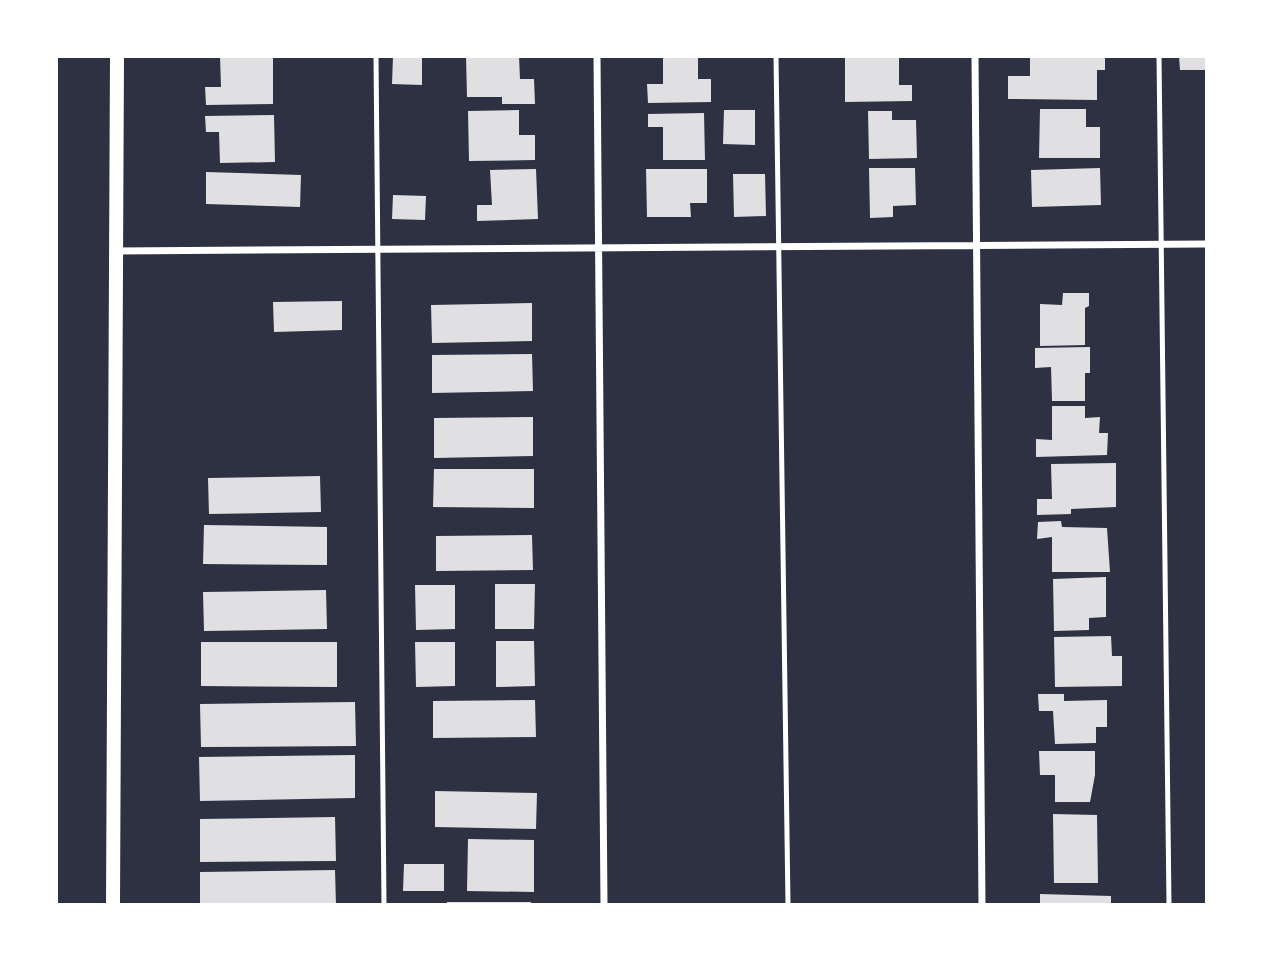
<svg xmlns="http://www.w3.org/2000/svg" width="1263" height="961" viewBox="0 0 1263 961" font-family="'Work Sans',sans-serif">
	<style>
		.building { fill: #e0e0e3 }
		.lines { fill: none; stroke-linecap: round; stroke-linejoin: round }
		.service { stroke: #fff; stroke-width: 5 }
		.minor { stroke: #fff; stroke-width: 7 }
		.secondary { stroke: #fff; stroke-width: 14 }
	</style>
	<rect width="100%" height="100%" fill="#2d3142"/>
	<!-- building -->
	<path class="building" d="M220 56H273V104L206 105 205 87H221Z
		M393 56H422V85L392 84Z
		M466 56H519L520 79H534L535 104H502V97H467Z
		M663 56H698V79H711V102L648 103 647 84H663Z
		M845 56H899V85H912V101L845 102Z
		M1030 56H1105V70H1097V100L1008 99V76H1030Z
		M1179 56H1207V70H1180Z
		M1040 109H1086V127H1100V158H1039Z
		M519 110V135H535V160L469 161 468 111Z
		M724 110H755V145L723 144Z
		M868 111H892V120H916L917 158 869 159Z
		M704 113 705 160H663V127H648V114Z
		M274 115 275 162 220 163 219 132H206L205 116Z
		M869 168H915L916 205 893 206V217L870 218Z
		M1100 168 1101 205 1032 207 1031 170Z
		M536 169 538 219 477 221V205H492L490 170Z
		M646 169H707V203H690L691 217H647Z
		M206 172 301 175 300 207 206 204Z
		M733 174H765L766 216 734 217Z
		M393 195 426 196 425 220 392 219Z
		M1063 293H1089V306L1085 308V345L1040 346V304L1062 305Z
		M342 301V330L274 332 273 302Z
		M532 303V341L432 343 431 305Z
		M1090 347V373H1085V401H1052L1051 367 1035 368V348Z
		M532 354 533 391 432 393V355Z
		M1052 406H1085V418L1100 417 1099 433H1108L1107 455 1036 457V439L1052 440Z
		M533 417V456L434 458V418Z
		M1116 463V507L1071 509V514L1037 515V499H1052L1051 464Z
		M434 469H534V508L433 507Z
		M320 476 321 512 209 514 208 478Z
		M1061 521 1062 527 1107 528 1110 572H1052V537L1037 539 1038 522Z
		M204 525 327 527V565L203 564Z
		M532 535 533 570 436 571V536Z
		M1106 577V617L1089 618V630L1054 631 1053 579Z
		M495 584H535L534 629H495Z
		M415 585H455V629L416 630Z
		M326 590 327 629 204 631 203 592Z
		M1111 636 1112 656H1122V686L1055 687 1054 637Z
		M496 641H534L535 686 496 687Z
		M201 642H337V687L201 686Z
		M415 642H455V686L416 687Z
		M1038 694H1064V701L1107 700V727H1096V743L1055 744 1053 711H1039Z
		M535 700 536 737 433 738V701Z
		M355 702 356 746 201 747 200 704Z
		M1039 751H1095V775L1090 802H1055V775H1040Z
		M355 755V798L200 801 199 757Z
		M435 791 537 793 536 829 435 827Z
		M1053 814 1097 815 1098 883H1054Z
		M335 817 336 861 200 862V819Z
		M468 839 534 840V892L467 891Z
		M404 864H444V891H403Z
		M335 870 336 905H200V872Z
		M1040 894 1111 896V905H1040Z
		M447 902H531V905H447Z"/>
	<g class="lines">
		<!-- service -->
		<path class="service" d="M376 56 384 905
			M776 56 788 905
			M1159 56 1169 905"/>
		<!-- minor -->
		<path class="minor" d="M597 56 604 905
			M975 56 982 905
			M116 251 1207 244"/>
		<!-- secondary -->
		<path class="secondary" d="M113 905 117 56"/>
	</g>
	<!-- border -->
	<rect width="1263" height="961" fill="none" stroke="#ffffff" stroke-width="116"/>
</svg>
